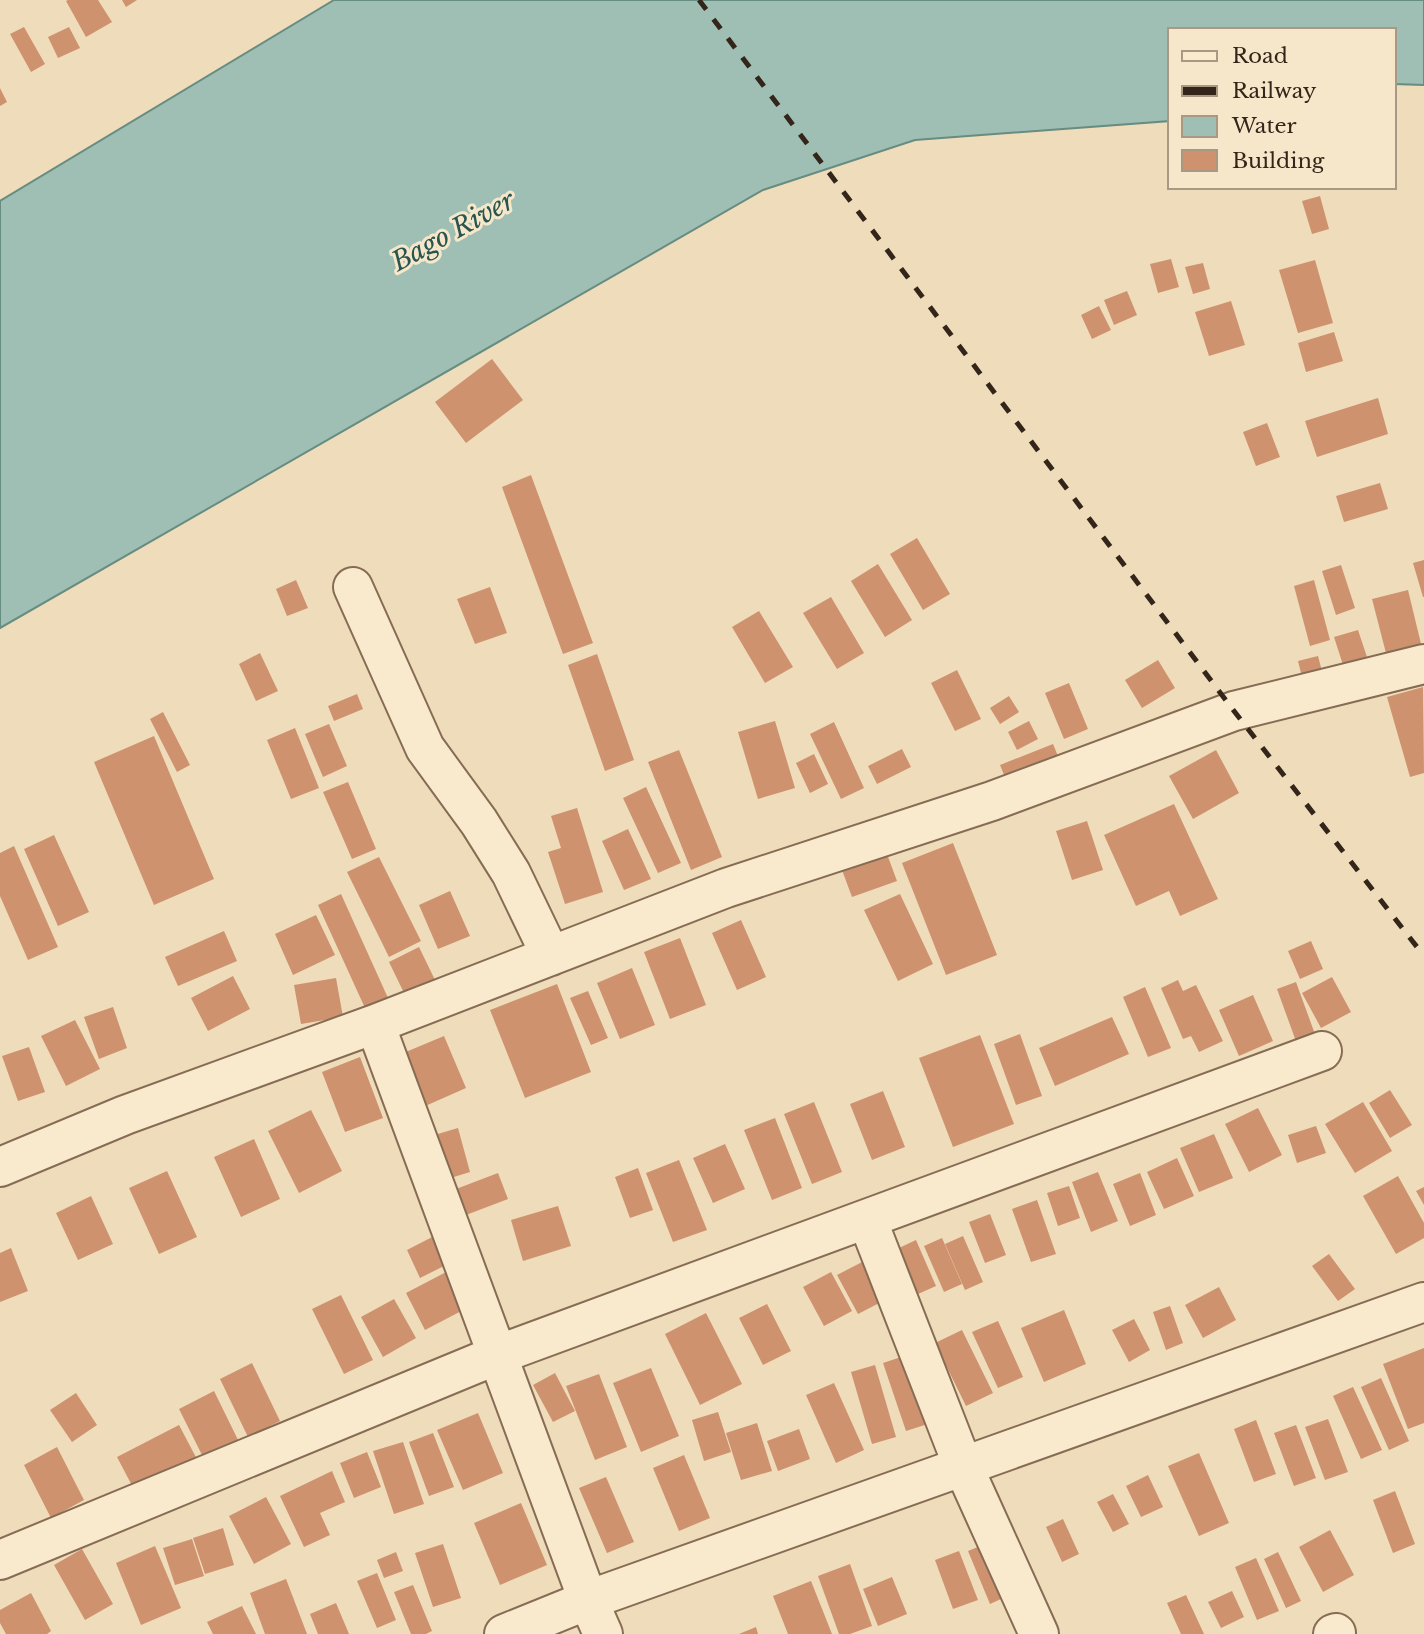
<svg xmlns="http://www.w3.org/2000/svg" width="1424" height="1634" viewBox="0 0 1424 1634" font-family="'Libre Baskerville',serif">
	<style>
		.water { fill: #9fbfb4; stroke: #678c81; stroke-width: 2 }
		.building { fill: #ce926f }
		.lines { fill: none; stroke-linecap: round; stroke-linejoin: round }
		.minor-casing { stroke: #866c54; stroke-width: 42 }
		.minor { stroke: #faeacd; stroke-width: 38 }
		.rail { stroke: #34251a; stroke-width: 5; stroke-dasharray: 12 12; stroke-linecap: butt }
		.labels { text-anchor: middle; stroke-width: 6; stroke-linejoin: round; paint-order: stroke }
		.water-label { font-size: 26px; font-style: italic; fill: #285550; stroke: #f6e7ca }
	</style>
	<rect width="100%" height="100%" fill="#efdcba"/>
	<!-- water -->
	<path class="water" d="M334 0H1424V85L1394 84V30H1170V121L915 140 763 190 0 628V201Z"/>
	<!-- building -->
	<path class="building" d="M68 0H98L112 22 86 37 66 1Z
		M122 0H137L126 7Z
		M24 27 45 64 31 72 10 34Z
		M69 27 80 48 58 58 48 37Z
		M0 88 7 102 0 106Z
		M1320 196 1329 229 1312 234 1302 201Z
		M1171 259 1179 287 1158 293 1150 264Z
		M1315 260 1333 323 1298 333 1279 270Z
		M1203 263 1210 289 1193 294 1185 267Z
		M1127 291 1137 315 1114 325 1104 300Z
		M1231 301 1245 345 1209 356 1195 312Z
		M1099 306 1111 330 1092 339 1081 315Z
		M1334 332 1343 361 1306 372 1298 343Z
		M492 359 523 400 466 443 435 402Z
		M1378 398 1388 434 1317 457 1305 421Z
		M1267 423 1280 457 1256 466 1243 432Z
		M531 475 593 643 563 654 502 487Z
		M1380 483 1388 509 1344 522 1336 496Z
		M917 538 950 594 923 610 890 554Z
		M1424 560V597H1423L1413 563Z
		M878 564 912 620 885 637 851 581Z
		M1341 565 1355 608 1336 615 1322 571Z
		M296 580 308 608 287 616 276 589Z
		M1314 580 1330 640 1310 646 1294 586Z
		M490 587 507 633 475 644 457 599Z
		M1408 590 1422 648 1387 657 1372 599Z
		M831 597 864 653 837 669 803 613Z
		M759 611 793 667 765 683 732 627Z
		M1358 630 1367 657 1343 665 1334 637Z
		M260 653 278 691 256 701 239 664Z
		M597 654 634 760 605 771 568 665Z
		M1318 656 1324 679 1304 685 1298 661Z
		M1158 660 1175 688 1142 708 1125 680Z
		M957 670 981 719 955 731 931 683Z
		M1069 683 1088 729 1064 739 1045 693Z
		M1423 687 1424 773 1410 777 1387 697Z
		M357 694 363 709 334 721 328 706Z
		M1009 696 1019 712 1000 724 990 708Z
		M163 712 190 765 177 772 150 719Z
		M775 721 795 788 758 799 738 732Z
		M1029 721 1038 739 1017 750 1008 732Z
		M834 722 864 788 841 799 810 734Z
		M329 724 347 766 323 777 305 734Z
		M295 728 319 788 291 799 267 740Z
		M154 736 214 879 154 905 94 762Z
		M1053 744 1062 766 1009 787 1000 765Z
		M902 749 911 767 877 784 868 766Z
		M679 750 722 857 691 870 648 762Z
		M1216 750 1239 793 1193 819 1169 776Z
		M814 754 828 784 810 793 796 763Z
		M348 782 376 849 352 859 323 792Z
		M646 787 681 863 658 873 623 798Z
		M1174 804 1218 899 1180 916 1169 891 1136 906 1104 835Z
		M577 808 603 892 565 904 548 852 561 848 551 816Z
		M1087 821 1103 870 1072 880 1056 831Z
		M628 829 651 879 624 890 602 841Z
		M54 835 89 912 58 926 24 849Z
		M953 843 997 955 946 975 902 863Z
		M14 846 58 947 28 960 0 896V853Z
		M884 846 897 881 852 897 839 862Z
		M379 857 421 941 389 957 347 872Z
		M450 891 470 936 438 949 419 905Z
		M341 894 388 998 365 1008 318 905Z
		M900 894 933 964 898 981 864 910Z
		M316 915 335 955 293 975 275 934Z
		M741 920 766 977 737 990 712 933Z
		M224 931 237 961 178 986 165 957Z
		M680 938 706 1005 670 1019 644 952Z
		M1311 941 1323 969 1300 979 1288 951Z
		M419 947 435 980 405 995 389 962Z
		M632 968 655 1025 620 1039 597 983Z
		M233 976 250 1009 208 1031 191 998Z
		M1332 977 1351 1012 1321 1028 1302 993Z
		M336 978 343 1017 301 1024 294 985Z
		M1178 980 1183 991 1196 985 1223 1041 1199 1052 1191 1036 1183 1039 1161 988Z
		M1296 982 1316 1037 1297 1044 1277 989Z
		M557 984 591 1072 525 1098 490 1010Z
		M1145 987 1171 1048 1148 1057 1123 997Z
		M588 991 608 1038 591 1045 570 998Z
		M1253 995 1273 1041 1239 1056 1219 1010Z
		M113 1007 127 1048 99 1059 84 1017Z
		M1112 1017 1129 1054 1055 1086 1039 1048Z
		M75 1020 100 1069 66 1086 41 1036Z
		M1020 1034 1042 1096 1016 1105 994 1044Z
		M980 1035 1014 1124 953 1147 919 1058Z
		M444 1036 466 1088 423 1107 401 1054Z
		M29 1047 45 1092 18 1101 2 1056Z
		M360 1057 383 1118 345 1132 322 1072Z
		M1390 1090 1412 1125 1390 1138 1369 1103Z
		M883 1091 905 1147 872 1160 850 1104Z
		M814 1102 842 1172 812 1184 784 1114Z
		M1363 1102 1392 1151 1355 1173 1325 1124Z
		M1258 1108 1282 1155 1249 1172 1225 1124Z
		M311 1110 342 1171 299 1193 268 1131Z
		M775 1118 802 1188 772 1200 744 1130Z
		M1316 1126 1326 1153 1297 1163 1288 1135Z
		M458 1128 470 1172 444 1180 431 1136Z
		M1214 1134 1233 1178 1199 1192 1180 1148Z
		M254 1139 280 1199 241 1217 214 1157Z
		M725 1144 745 1189 713 1203 693 1158Z
		M1177 1158 1194 1196 1164 1209 1147 1172Z
		M679 1160 707 1230 673 1242 646 1173Z
		M638 1168 653 1210 630 1218 615 1177Z
		M167 1171 197 1237 159 1254 129 1188Z
		M1098 1172 1118 1221 1091 1232 1072 1182Z
		M498 1173 508 1199 466 1215 456 1189Z
		M1140 1173 1156 1215 1130 1226 1113 1184Z
		M1398 1176 1424 1223V1238L1396 1254 1363 1196Z
		M1069 1186 1080 1218 1058 1226 1047 1193Z
		M1424 1187V1205L1416 1191Z
		M91 1196 113 1244 78 1260 56 1213Z
		M1037 1200 1056 1254 1031 1262 1012 1209Z
		M558 1206 571 1246 523 1261 511 1220Z
		M990 1214 1006 1255 985 1263 969 1222Z
		M436 1235 450 1263 420 1278 407 1250Z
		M963 1236 983 1282 965 1290 945 1244Z
		M942 1238 962 1284 944 1292 924 1246Z
		M916 1240 936 1286 918 1294 899 1248Z
		M11 1248 28 1291 0 1302V1253Z
		M1329 1254 1355 1289 1338 1301 1312 1266Z
		M866 1260 887 1299 858 1314 837 1275Z
		M450 1270 469 1307 425 1330 406 1293Z
		M831 1272 852 1311 824 1326 803 1287Z
		M1219 1287 1236 1320 1203 1338 1185 1305Z
		M341 1295 373 1360 344 1374 312 1309Z
		M394 1299 416 1338 383 1357 361 1317Z
		M767 1304 791 1351 763 1365 739 1318Z
		M1170 1306 1183 1343 1166 1350 1153 1312Z
		M1064 1310 1086 1364 1044 1382 1021 1328Z
		M706 1313 742 1384 700 1405 665 1334Z
		M1134 1319 1150 1350 1129 1362 1112 1330Z
		M998 1321 1023 1377 998 1388 972 1332Z
		M962 1330 993 1393 966 1406 935 1343Z
		M1424 1348V1423L1408 1429 1383 1364Z
		M910 1354 934 1422 906 1431 883 1363Z
		M252 1363 280 1421 248 1437 220 1379Z
		M875 1365 896 1437 872 1444 851 1372Z
		M651 1368 679 1436 641 1452 613 1383Z
		M555 1373 575 1411 553 1422 533 1385Z
		M599 1374 627 1447 595 1460 566 1386Z
		M1381 1378 1409 1441 1389 1450 1361 1387Z
		M834 1383 864 1450 836 1463 806 1395Z
		M1353 1387 1382 1450 1361 1459 1333 1396Z
		M214 1391 241 1446 206 1463 179 1409Z
		M76 1393 97 1425 72 1442 50 1410Z
		M718 1412 731 1452 704 1461 692 1420Z
		M478 1413 503 1473 463 1490 437 1430Z
		M1328 1419 1348 1472 1325 1480 1305 1427Z
		M1256 1420 1276 1474 1254 1482 1234 1429Z
		M757 1423 772 1471 741 1480 726 1433Z
		M179 1425 199 1463 137 1495 117 1457Z
		M1296 1425 1316 1478 1294 1486 1274 1433Z
		M799 1429 810 1459 778 1471 767 1441Z
		M433 1433 454 1487 429 1496 409 1442Z
		M403 1442 424 1504 394 1514 373 1451Z
		M57 1447 84 1500 51 1518 24 1465Z
		M367 1452 381 1487 354 1498 340 1463Z
		M1199 1453 1229 1523 1199 1536 1168 1466Z
		M684 1455 710 1518 679 1531 653 1468Z
		M332 1471 345 1502 320 1513 330 1535 304 1547 280 1496Z
		M1148 1475 1163 1507 1141 1517 1126 1486Z
		M606 1477 634 1542 607 1553 579 1488Z
		M1395 1491 1415 1544 1393 1553 1373 1500Z
		M1113 1494 1129 1524 1113 1532 1097 1502Z
		M266 1497 291 1544 254 1564 229 1516Z
		M521 1503 547 1565 500 1585 474 1523Z
		M1063 1519 1079 1554 1062 1562 1046 1527Z
		M223 1528 234 1565 205 1574 193 1538Z
		M1330 1530 1354 1575 1323 1592 1299 1547Z
		M192 1539 204 1576 175 1585 163 1548Z
		M990 1542 1012 1594 990 1604 968 1551Z
		M443 1544 461 1598 433 1607 415 1553Z
		M155 1546 181 1608 141 1625 116 1563Z
		M82 1549 113 1604 85 1620 54 1565Z
		M959 1551 978 1600 953 1609 935 1560Z
		M396 1552 403 1571 384 1578 377 1560Z
		M1278 1552 1301 1601 1286 1608 1264 1559Z
		M1256 1558 1279 1611 1257 1620 1235 1567Z
		M850 1564 872 1626 850 1634H839L818 1576Z
		M377 1573 396 1620 377 1628 357 1581Z
		M892 1577 907 1614 878 1626 863 1589Z
		M286 1579 307 1634H265L250 1593Z
		M811 1581 832 1634H788L773 1596Z
		M413 1585 432 1631 426 1634H411L394 1592Z
		M1232 1591 1244 1617 1221 1628 1208 1602Z
		M31 1593 51 1631 47 1634H6L0 1623V1610Z
		M1186 1595 1204 1634H1181L1167 1603Z
		M336 1603 349 1634H318L310 1614Z
		M242 1606 256 1634H213L207 1622Z
		M756 1627 758 1634H739Z"/>
	<g class="lines">
		<!-- minor casing -->
		<g class="minor-casing">
			<path id="minor" d="M353 587 425 748 479 822 511 873 551 956
				M375 1024 588 1600 603 1634
				M0 1167 125 1115 375 1024 726 888 992 801 1234 711 1424 664
				M867 1219 963 1466 1039 1634
				M0 1560 497 1355 1322 1051
				M504 1634 588 1600 1424 1302
				M1333 1634 1336 1633"/>
		</g>
		<!-- minor -->
		<use href="#minor" class="minor"/>
		<!-- rail -->
		<path class="rail" d="M699 0 1234 711 1424 956"/>
	</g>
	<g class="labels">
		<!-- water labels -->
		<g class="water-label">
			<text transform="translate(453 231) rotate(-29)" y="9">Bago River</text>
		</g>
	</g>
	<!-- legend -->
	<rect x="1168" y="28" width="228" height="161" fill="#f6e7ca" stroke="#a89984" stroke-width="2"/>
	<rect x="1182" y="51" width="35" height="10" fill="#faeacd" stroke="#a89984" stroke-width="2"/>
	<text x="1232" y="63" font-size="21" fill="#34251a">Road</text>
	<rect x="1182" y="86" width="35" height="10" fill="#34251a" stroke="#a89984" stroke-width="2"/>
	<text x="1232" y="98" font-size="21" fill="#34251a">Railway</text>
	<rect x="1182" y="116" width="35" height="21" fill="#9fbfb4" stroke="#a89984" stroke-width="2"/>
	<text x="1232" y="133" font-size="21" fill="#34251a">Water</text>
	<rect x="1182" y="150" width="35" height="21" fill="#ce926f" stroke="#a89984" stroke-width="2"/>
	<text x="1232" y="168" font-size="21" fill="#34251a">Building</text>
</svg>
